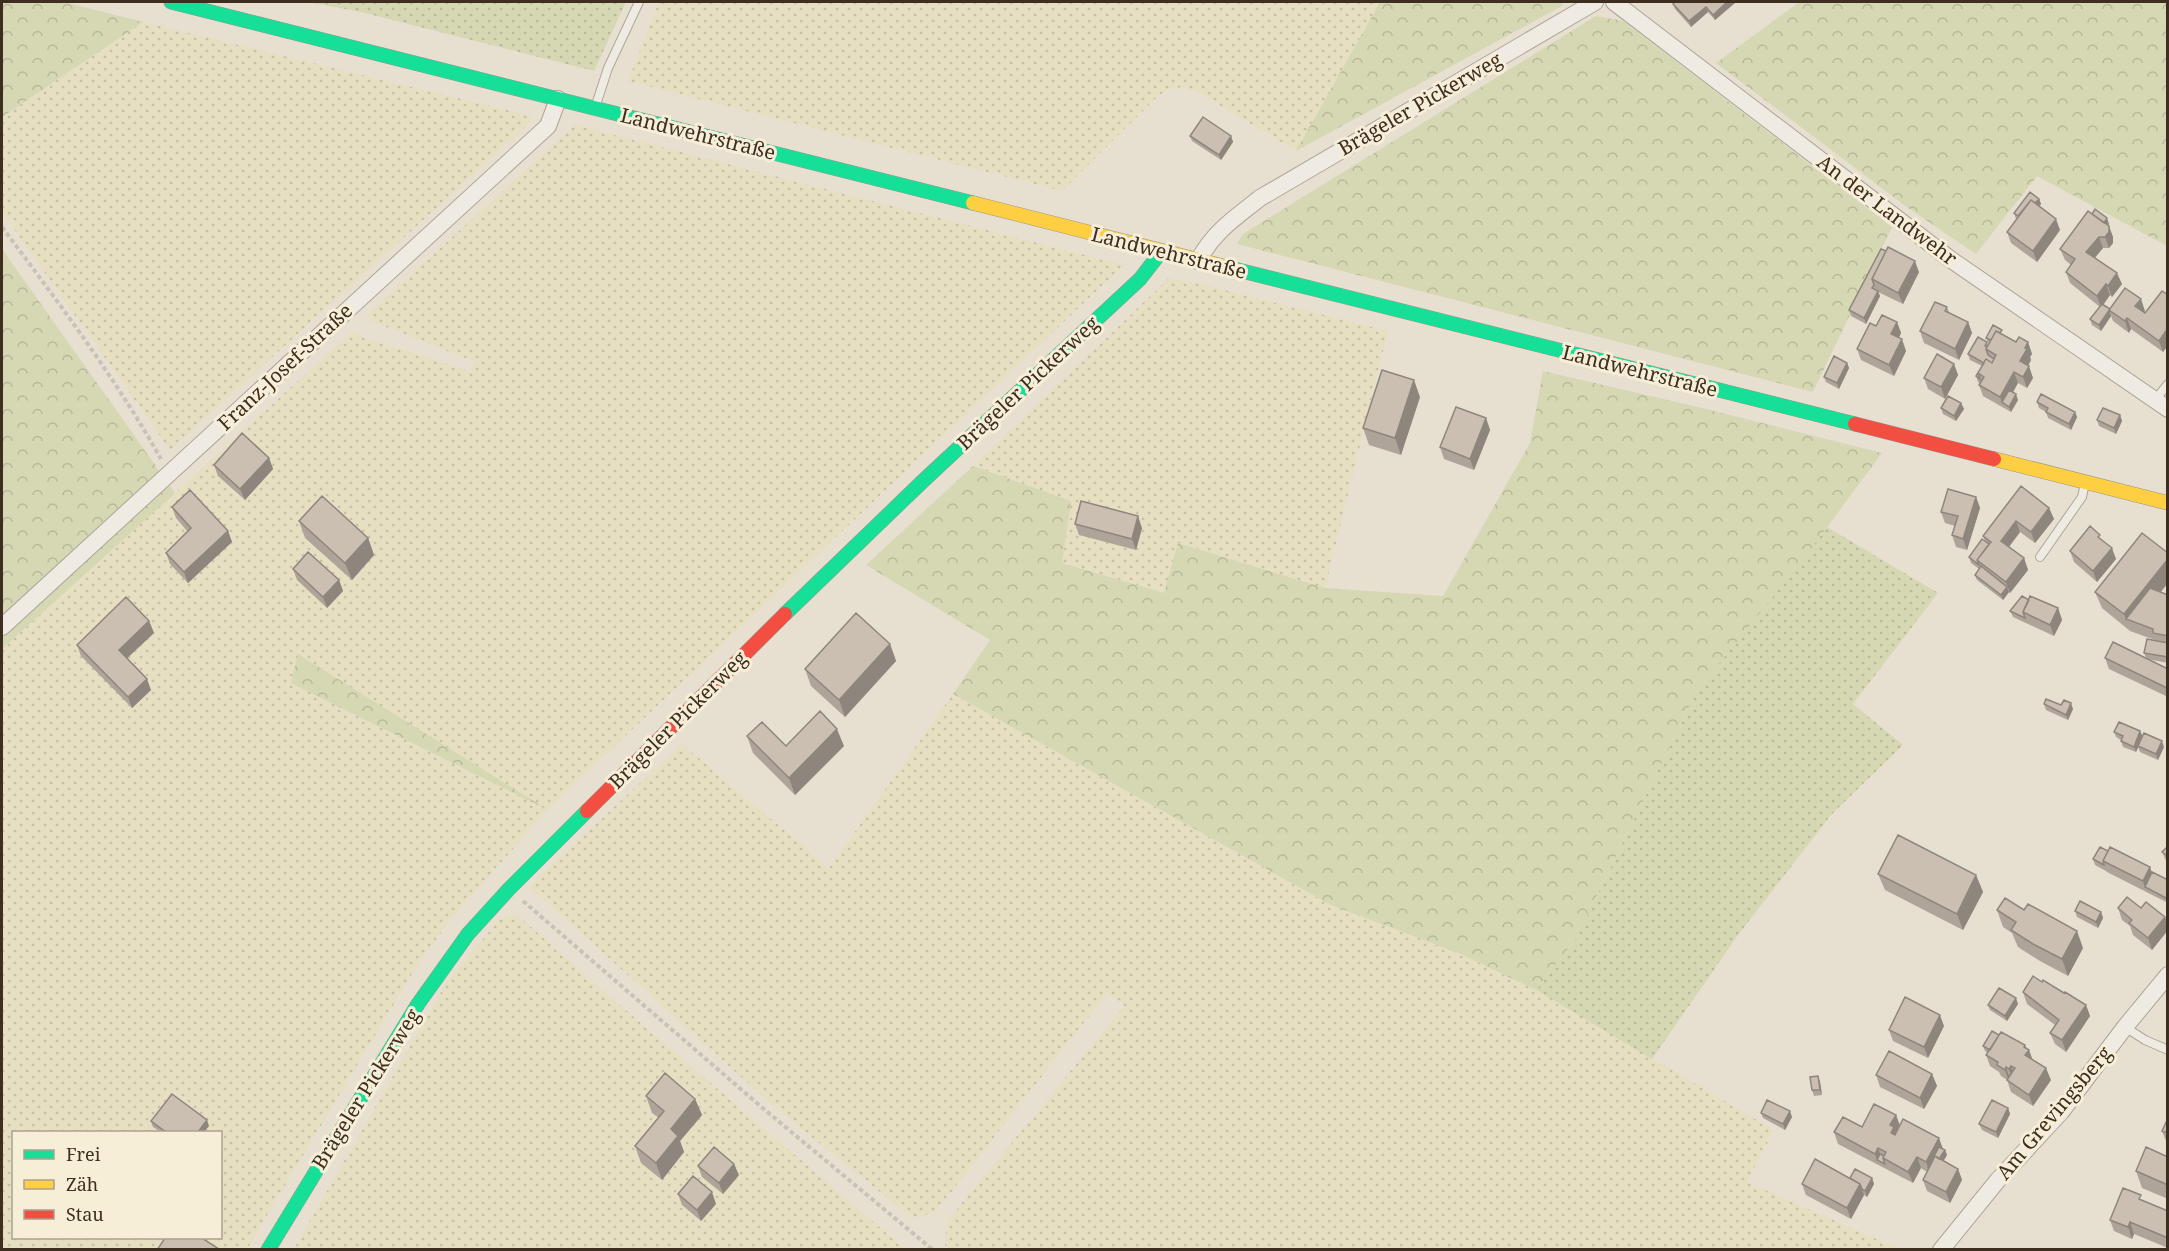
<svg xmlns="http://www.w3.org/2000/svg" width="2169" height="1251" viewBox="0 0 2169 1251" font-family="'Noto Serif',serif">
	<style>
		.farmland { fill: url(#farmland-dots); fill-rule: evenodd }
		.grass { fill: url(#grass-dots) }
		.forest { fill: url(#forest-crowns) }
		.lines { fill: none; stroke-linecap: round; stroke-linejoin: round }
		.lane-casing { stroke: #ada599; stroke-width: 10 }
		.street-casing { stroke: #ada599; stroke-width: 18 }
		.fast-casing { stroke: #9c958a; stroke-width: 15 }
		.slow-casing { stroke: #9c958a; stroke-width: 15 }
		.jam-casing { stroke: #9c958a; stroke-width: 15 }
		.path { stroke: #c8c2b9; stroke-width: 4; stroke-dasharray: 4.5 3; stroke-linecap: butt }
		.lane { stroke: #efebe3; stroke-width: 8 }
		.street { stroke: #efebe3; stroke-width: 16 }
		.fast { stroke: #16e098; stroke-width: 14 }
		.slow { stroke: #ffcf43; stroke-width: 14 }
		.jam { stroke: #f24e42; stroke-width: 14 }
		.wall { fill: #afa499 }
		.shaded-wall { fill: #8e867d }
		.building { fill: #cbbfb2; stroke: #8e867d; stroke-width: 1.5 }
		.labels { text-anchor: middle; stroke-width: 6; stroke-linejoin: round; paint-order: stroke }
		.street-label { font-size: 20px; fill: #3d2e20; stroke: #f7eed8 }
	</style>
	<defs>
		<pattern id="farmland-dots" width="8" height="8" patternUnits="userSpaceOnUse" patternTransform="scale(1.5)"><rect width="8" height="8" fill="#e6dfc2"/><path d="M2 2h.1M6 6h.1" fill="none" stroke="#c6c0a6" stroke-width="1.8" stroke-linecap="round"/></pattern>
		<pattern id="grass-dots" width="8" height="8" patternUnits="userSpaceOnUse" patternTransform="scale(1.5)"><rect width="8" height="8" fill="#d6d7b3"/><path d="M2 2h.1M6 6h.1" fill="none" stroke="#b9b99a" stroke-width="1.8" stroke-linecap="round"/></pattern>
		<pattern id="forest-crowns" width="20" height="18" patternUnits="userSpaceOnUse" patternTransform="scale(1.5)"><rect width="20" height="18" fill="#d6d7b3"/><path d="M2 6a3 3 0 1 1 6 0M12 15a3 3 0 1 1 6 0" fill="none" stroke="#b9b99a"/></pattern>
	</defs>
	<rect width="100%" height="100%" fill="#e7e0d1"/>
	<!-- farmland -->
	<path class="farmland" d="M659 2H1380L1296 151 1196 91 1182 87 1167 90 1158 96 1062 191 628 81Z
		M143 22 532 116 528 125 170 450 2 212V117Z
		M575 125 1124 265 547 810 447 924 413 972 247 1249 2 1250V649L351 333 469 371 475 362 371 321 367 315ZM14 1132H220V1238H14Z
		M1168 279 1192 282 1388 331 1325 588 1179 543 1165 593 1062 563 1070 501 973 466Z
		M953 694 1331 905 1461 954 1536 990 1774 1130 1747 1182 1899 1249H949L945 1246 946 1228 958 1208 1124 1006 1107 993 938 1209 924 1216 911 1217 772 1105 551 906 528 887 682 744 829 868Z
		M515 913 643 1025 905 1249 293 1250 447 982 499 920Z"/>
	<!-- grass -->
	<path class="grass" d="M308 2H626L594 71 361 12Z
		M1827 527 1938 593 1853 704 1903 745 1831 815 1738 935 1652 1059 1536 990 1575 940 1697 691Z"/>
	<!-- forest -->
	<path class="forest" d="M2 2H64L143 22 2 117Z
		M1380 2H1563L1562 6 1296 151Z
		M1799 2H2167V246L2037 176 1976 254 1908 208 1716 63Z
		M1596 16 1623 21 1892 227 1813 392 1237 244 1243 234Z
		M2 249 175 493 2 649Z
		M1543 371 1698 407 1882 453 1805 557 1697 691 1575 940 1536 990 1461 954 1331 905 953 694 990 640 866 565 973 466 1071 501 1062 563 1164 593 1178 543 1325 588 1443 596 1530 443Z
		M298 654 548 810 291 683Z"/>
	<g class="lines">
		<!-- lane casing -->
		<g class="lane-casing">
			<path id="lane" d="M595 108 608 68 639 2
				M2155 400 2168 384
				M2040 557 2082 497 2085 483
				M2125 1027 2145 1040 2168 1050"/>
		</g>
		<!-- street casing -->
		<g class="street-casing">
			<path id="street" d="M1614 2 1950 259 2168 409
				M1198 261C1214 231 1235 218 1260 198L1595 2
				M2 627 548 126 558 99
				M1941 1250 1998 1180 2061 1112 2125 1027 2168 975"/>
		</g>
		<!-- fast casing -->
		<g class="fast-casing">
			<path id="fast" d="M171 2 973 203
				M1234 269 1855 424
				M785 614 924 480 1140 279 1161 252
				M268 1250 418 1004 468 934 509 889 587 811"/>
		</g>
		<!-- slow casing -->
		<g class="slow-casing">
			<path id="slow" d="M973 203 1234 269
				M1994 459 2168 503"/>
		</g>
		<!-- jam casing -->
		<g class="jam-casing">
			<path id="jam" d="M1855 424 1994 459
				M587 811 785 614"/>
		</g>
		<!-- path -->
		<path class="path" d="M2 227C58 302 115 377 161 459
			M523 901 765 1110 933 1250"/>
		<!-- lane -->
		<use href="#lane" class="lane"/>
		<!-- street -->
		<use href="#street" class="street"/>
		<!-- fast -->
		<use href="#fast" class="fast"/>
		<!-- slow -->
		<use href="#slow" class="slow"/>
		<!-- jam -->
		<use href="#jam" class="jam"/>
	</g>
	<!-- wall -->
	<path class="wall" d="M1736 2 1715 20 1708 12 1691 27 1675 9 1673 4Z
		M1190 136H1231L1233 142 1221 160 1192 141Z
		M2039 199 2041 204 2039 206 2060 230 2037 262 2011 243 2007 232 2016 219 2014 213Z
		M2109 224 2108 225 2113 237V243L2109 248H2103L2095 258 2122 284 2112 297 2110 295 2103 305 2110 309 2145 311 2143 312 2145 313 2168 295V345L2163 352 2131 329 2129 333 2113 321 2111 316 2101 331 2092 325 2090 319 2100 307 2070 283 2066 272 2071 265 2065 260 2060 249Z
		M1881 249 1919 272 1903 304 1878 292 1880 296 1866 324 1851 316 1849 310Z
		M1947 307 1949 312 1968 322 1972 333 1959 360 1924 343 1920 331Z
		M1897 322 1901 333 1899 338 1906 351 1894 376 1861 360 1857 349 1876 326Z
		M2004 336 2016 342H2028L2032 354 2030 357 2031 360 2028 366 2033 378 2027 388 2018 383 2012 393 2018 400 2011 412 1983 396 1979 385 1980 383 1978 382 1976 376 1982 366 1970 360 1968 354 1987 342 1988 345 1989 344 1986 338Z
		M1847 363 1849 368 1839 389 1826 382 1824 377Z
		M1954 364 1958 375 1945 399 1928 389 1924 378Z
		M1420 397 1401 455 1369 445 1363 428Z
		M2037 402 2075 412 2077 417 2071 430 2048 418 2046 412 2039 408Z
		M1961 403 1964 409 1956 421 1943 414 1941 408Z
		M2120 415 2122 421 2116 434 2099 426 2097 420Z
		M1486 418 1490 430 1474 470 1444 459 1440 447Z
		M269 458 273 469 245 500 218 476 214 465Z
		M2021 486 2049 508 2054 519 2035 543 2020 532 2009 547 2024 558 2028 570 2010 593 2009 592 2003 600 1977 580 1975 575 1979 569 1971 563 1969 557 1985 541 1983 536Z
		M1976 497 1980 508 1967 550 1956 547 1952 535 1955 526 1945 523 1941 512Z
		M172 507 228 531 232 542 188 583 170 564 166 553 188 532 176 518Z
		M299 521 368 538 374 555 352 580 305 538Z
		M1075 524 1142 528 1136 550 1079 535Z
		M2102 541 2116 559 2097 582 2074 562 2070 551Z
		M293 569 339 580 343 591 327 608 297 580Z
		M2095 592H2160L2168 595V663L2147 659 2168 669V697L2109 669 2105 658H2146L2144 653 2156 641 2155 640 2130 631 2102 608Z
		M2029 600 2058 608 2062 620 2054 636 2013 617 2010 611Z
		M149 621 154 633 127 658 151 690 132 708 81 656 77 645Z
		M890 644 896 661 845 717 811 686 805 669Z
		M2044 704 2061 705 2073 709 2068 720 2046 710Z
		M2140 731 2142 737 2164 747 2158 760 2140 752 2138 747 2136 752 2123 747 2121 741V740L2116 737 2114 732Z
		M747 736 786 746H844L795 795 753 753Z
		M2168 846V865L2162 852Z
		M2093 859 2152 872 2168 880V903L2107 872 2106 871 2095 865Z
		M1878 874 1976 875 1983 892 1963 930 1885 890Z
		M2118 908H2141L2168 924V930L2152 950 2133 935 2130 926 2122 920Z
		M1997 910 2083 948 2068 976 2040 961 2018 947 2012 933 2003 927Z
		M2075 911 2101 912 2103 918 2098 928 2077 917Z
		M2042 982 2086 1005 2090 1016 2066 1052 2055 1044 2050 1033 2055 1025 2027 1004 2023 992Z
		M2018 1004 2007 1021 1990 1010 1988 1005Z
		M1944 1026 1928 1058 1893 1041 1889 1030Z
		M1999 1035 2029 1050 2032 1059 2051 1080 2033 1106 2011 1092 2007 1080 2001 1076 1999 1072 1990 1066 1986 1055 1988 1053 1985 1051 1983 1046Z
		M1932 1074 1937 1086 1924 1109 1880 1087 1876 1075Z
		M1818 1076 1820 1082 1822 1095 1814 1096 1812 1090Z
		M646 1096 695 1099 702 1115 680 1141 684 1152 662 1180 641 1163 635 1146 659 1118 652 1113Z
		M2008 1108 2010 1114 1998 1138 1982 1130 1979 1124Z
		M1761 1113 1792 1117 1785 1130 1763 1118Z
		M1896 1115 1900 1126 1945 1150 1947 1155 1943 1161 1958 1169 1962 1180 1950 1203 1927 1191 1923 1180 1927 1172 1921 1168 1913 1183 1838 1144 1834 1132 1862 1127Z
		M2168 1118V1146L2162 1131Z
		M151 1121 209 1126 204 1132H161L153 1127Z
		M2168 1157V1199L2142 1188 2136 1171Z
		M698 1166 739 1175 723 1194 702 1177Z
		M1850 1178H1872L1874 1184 1867 1197 1864 1195 1851 1219 1806 1195 1802 1184Z
		M678 1194 716 1204 701 1221 682 1205Z
		M2143 1201 2168 1211V1248L2134 1234 2132 1239 2114 1231 2110 1220Z"/>
	<!-- shaded-wall -->
	<path class="shaded-wall" d="M1727 2H1736L1715 20 1713 15Z
		M1706 7 1708 12 1691 27 1689 21Z
		M1231 136 1233 142 1221 160 1219 155Z
		M2039 199 2041 204 2025 225 2022 219Z
		M2107 218 2109 224 2104 231 2102 225Z
		M2056 219 2060 230 2037 262 2033 251Z
		M2109 226 2113 237V243L2109 248 2105 237Z
		M2099 237 2103 248 2090 263 2086 252Z
		M1915 261 1919 272 1903 304 1898 293Z
		M2117 273 2122 284 2112 297 2108 286Z
		M2106 284 2110 295 2101 308 2097 296Z
		M1878 291 1880 296 1866 324 1864 318Z
		M2141 299 2145 311 2139 318 2135 306Z
		M2109 310 2111 316 2101 331 2099 325Z
		M2127 318 2131 329 2129 333 2125 321Z
		M1897 322 1901 333 1895 345 1891 334Z
		M1968 322 1972 333 1959 360 1955 349Z
		M2168 328V345L2163 352 2159 341Z
		M1902 339 1906 351 1894 376 1889 365Z
		M2028 342 2032 354 2030 357 2031 360 2024 373 2020 361Z
		M1847 363 1849 368 1839 389 1837 383Z
		M1954 364 1958 375 1945 399 1941 387Z
		M2029 366 2033 378 2027 388 2023 377Z
		M2014 372 2018 383 2006 405 2002 402 2004 408 2000 397Z
		M1414 380 1420 397 1401 455 1395 438Z
		M2016 394 2018 400 2011 412 2009 407Z
		M1961 403 1964 409 1956 421 1954 416Z
		M2075 412 2077 417 2071 430 2069 424Z
		M2120 415 2122 421 2116 434 2114 428Z
		M1486 418 1490 430 1474 470 1470 459Z
		M269 458 273 469 245 500 240 489Z
		M1976 497 1980 508 1967 550 1963 539Z
		M2049 508 2054 519 2035 543 2031 532Z
		M1138 516 1142 528 1136 550 1132 539Z
		M2016 521 2020 532 2005 552 2001 541Z
		M228 531 232 542 188 583 184 572Z
		M368 538 374 555 352 580 345 563Z
		M2112 548 2116 559 2097 582 2093 571Z
		M2024 558 2028 570 2010 593 2006 582Z
		M2168 559V583L2136 623 2126 619 2124 614Z
		M339 580 343 591 327 608 323 597Z
		M2007 587 2009 592 2003 600 2001 595Z
		M2058 608 2062 620 2054 636 2050 625Z
		M149 621 154 633 123 662 119 650Z
		M890 644 896 661 845 717 839 700Z
		M147 679 151 690 132 708 128 697Z
		M2071 703 2073 709 2068 720 2066 715Z
		M837 729 844 746 795 795 789 778Z
		M2140 731 2143 737 2136 752 2134 747Z
		M2162 741 2164 747 2158 760 2156 754Z
		M2150 867 2154 878 2145 888 2143 881Z
		M1976 875 1983 892 1963 930 1957 914Z
		M2101 912 2103 918 2098 928 2096 922Z
		M2165 917 2168 924V930L2152 950 2148 938Z
		M2077 931 2083 948 2068 976 2062 959Z
		M2016 998 2018 1004 2007 1021 2005 1016Z
		M2086 1005 2090 1016 2066 1052 2062 1040Z
		M1940 1015 1944 1026 1928 1058 1924 1047Z
		M2025 1045 2028 1052 2029 1050 2033 1061 2025 1055 2024 1047Z
		M2011 1066 2015 1077 2013 1081 2009 1069Z
		M2006 1067 2010 1079 2009 1081 2005 1070Z
		M2046 1068 2051 1080 2033 1106 2029 1095Z
		M1932 1074 1937 1086 1924 1109 1920 1098Z
		M1818 1076 1820 1082 1822 1095 1820 1090Z
		M695 1099 702 1115 680 1141 684 1152 662 1180 656 1163 671 1129Z
		M2008 1108 2010 1114 1998 1138 1996 1132Z
		M1790 1111 1792 1117 1785 1130 1783 1124Z
		M1896 1115 1900 1126 1898 1138 1891 1133 1890 1125Z
		M207 1120 209 1126 204 1132H198Z
		M1939 1138 1943 1149 1928 1167 1926 1162Z
		M1878 1148 1882 1159 1877 1160 1875 1154Z
		M1945 1150 1947 1155 1935 1176 1933 1170Z
		M1917 1157 1921 1168 1913 1183 1908 1172Z
		M734 1164 739 1175 723 1194 719 1183Z
		M1958 1169 1962 1180 1950 1203 1946 1192Z
		M1872 1178 1874 1184 1867 1197 1865 1191Z
		M1860 1184 1864 1195 1851 1219 1847 1208Z
		M712 1192 716 1204 701 1221 697 1210Z
		M2130 1222 2134 1234 2132 1239 2128 1227Z"/>
	<!-- building -->
	<path class="building" d="M1675 2H1727L1713 15 1706 7 1689 21 1673 4Z
		M1203 117 1231 136 1219 155 1190 136Z
		M2030 192 2039 199 2035 203 2031 200 2018 216 2014 213Z
		M2031 200 2056 219 2033 251 2007 232Z
		M2095 209 2107 218 2104 223 2092 214Z
		M2088 211 2109 226V232L2105 237H2099L2086 252 2117 273 2108 286 2106 284 2097 296 2066 272 2075 259 2060 249Z
		M1888 247 1915 261 1898 293 1872 279Z
		M1881 249 1886 251 1872 279 1874 285 1872 288 1878 291 1864 318 1849 310Z
		M2125 288 2141 299 2135 306 2145 313 2162 291 2168 295V328L2159 341 2127 318 2125 321 2109 310Z
		M1935 302 1947 307 1945 311 1968 322 1955 349 1920 331Z
		M2102 304 2110 309 2099 325 2090 319Z
		M1882 315 1897 322 1891 334 1902 339 1889 365 1857 349 1870 323 1876 326Z
		M1993 325 2002 330 2000 333 1996 331 1991 340 1986 338Z
		M1996 331 2016 342 2019 337 2028 342 2025 348 2027 349 2020 361 2029 366 2023 377 2014 372 2000 397 1979 385 1984 377 1978 373 1986 359 1992 363 1996 355 1986 349Z
		M1978 337 1987 342 1985 346 1987 347 1986 349 1988 355 1994 359 1992 363 1986 359 1978 373 1980 379 1976 376 1984 363 1968 354Z
		M1937 354 1954 364 1941 387 1924 378Z
		M1834 356 1847 363 1837 383 1824 377Z
		M1382 370 1414 380 1395 438 1363 428Z
		M2009 390 2016 394 2009 407 2002 402Z
		M2041 394 2075 412 2069 424 2046 412 2048 408 2037 402Z
		M1948 396 1961 403 1954 416 1941 408Z
		M1456 407 1486 418 1470 459 1440 447Z
		M2103 408 2120 415 2114 428 2097 420Z
		M242 433 269 458 240 489 214 465Z
		M2021 486 2049 508 2031 532 2016 521 2001 541 2024 558 2006 582 1977 560 1991 542 1983 536Z
		M1948 489 1976 497 1963 539 1952 535 1958 516 1941 512Z
		M190 490 228 531 184 572 166 553 191 528 172 507Z
		M322 496 368 538 345 563 299 521Z
		M1081 501 1138 516 1132 539 1075 524Z
		M2090 526 2100 535 2098 537 2112 548 2093 571 2070 551Z
		M2142 533 2168 553V559L2124 614 2095 592Z
		M1982 539 1989 544 1977 560 1979 565 1969 557Z
		M308 552 339 580 323 597 293 569Z
		M1981 566 2007 587 2001 595 1975 575Z
		M2150 588 2168 595V636L2153 633V629L2126 619Z
		M2022 596 2029 600 2023 612 2025 618 2010 611Z
		M2030 596 2058 608 2050 625 2023 612Z
		M126 597 149 621 119 650 147 679 128 697 77 645Z
		M856 613 890 644 839 700 805 669Z
		M2147 639 2168 643V657L2144 653Z
		M2113 642 2168 669 2167 688 2105 658Z
		M2046 699 2061 705 2064 700 2071 703 2066 715 2044 704Z
		M820 711 837 729 789 778 747 736 762 722 786 746Z
		M2119 722 2140 731 2134 747 2121 741 2123 736 2114 732Z
		M2144 733 2162 741 2156 754 2138 746Z
		M1898 835 1976 875 1957 914 1878 874Z
		M2168 846V856L2162 852Z
		M2100 847 2108 851 2103 861 2104 865 2093 859Z
		M2110 847 2150 867 2143 881 2103 861Z
		M2152 872 2168 880V895L2166 898 2145 887Z
		M2127 897 2141 908 2146 902 2165 917 2148 938 2129 923 2132 920 2118 908Z
		M2005 898 2024 910 2028 904 2077 931 2062 959 2033 944 2011 930 2016 922 1997 910Z
		M2080 901 2101 912 2096 922 2075 911Z
		M2033 976 2042 982 2043 980 2064 993 2065 992 2086 1005 2062 1040 2050 1033 2059 1020 2023 992Z
		M1999 988 2016 998 2005 1016 1988 1005Z
		M1905 997 1940 1015 1924 1047 1889 1030Z
		M1992 1031 1999 1035 1990 1050 1983 1046Z
		M2001 1032 2025 1045 2024 1047 2029 1050 2025 1055 2046 1068 2029 1095 2007 1080 2015 1068 2011 1066 2009 1069 2006 1067 2005 1070 1997 1065 1998 1062 1986 1055Z
		M1889 1051 1932 1074 1920 1098 1876 1075Z
		M665 1073 695 1099 671 1129 678 1136 656 1163 635 1146 664 1111 646 1096Z
		M1818 1076 1820 1090H1812L1810 1077Z
		M172 1094 207 1120 198 1132H166L151 1121Z
		M1767 1100 1790 1111 1783 1124 1761 1113Z
		M1992 1100 2008 1108 1996 1132 1979 1124Z
		M1874 1104 1896 1115 1890 1125 1894 1127 1891 1133 1895 1135 1903 1119 1939 1138 1926 1162 1917 1157 1908 1172 1883 1158 1886 1152 1878 1148 1875 1154 1834 1132 1843 1117 1862 1127Z
		M2168 1118V1133L2162 1131Z
		M714 1147 734 1164 719 1183 698 1166Z
		M1939 1147 1945 1150 1939 1159 1935 1156 1929 1168 1928 1167Z
		M2146 1147 2168 1157V1185L2136 1171Z
		M1880 1154 1884 1156 1883 1158 1885 1164 1877 1160Z
		M1935 1156 1958 1169 1946 1192 1923 1180Z
		M1815 1159 1860 1184 1847 1208 1802 1184Z
		M1855 1169 1872 1178 1865 1191 1862 1189 1860 1184 1850 1178Z
		M693 1176 712 1192 697 1210 678 1194Z
		M2123 1188 2141 1195 2139 1199 2168 1211V1238L2130 1222 2128 1227 2110 1220Z
		M165 1238H202L219 1249 157 1250Z"/>
	<g class="labels">
		<!-- street labels -->
		<g class="street-label">
			<text transform="translate(1420 104) rotate(-30)" y="7">Brägeler Pickerweg</text>
			<text transform="translate(698 134) rotate(14)" y="7">Landwehrstraße</text>
			<text transform="translate(1887 210) rotate(37)" y="7">An der Landwehr</text>
			<text transform="translate(1169 253) rotate(14)" y="7">Landwehrstraße</text>
			<text transform="translate(285 367) rotate(-43)" y="7">Franz-Josef-Straße</text>
			<text transform="translate(1640 371) rotate(14)" y="7">Landwehrstraße</text>
			<text transform="translate(1028 383) rotate(-43)" y="7">Brägeler Pickerweg</text>
			<text transform="translate(678 720) rotate(-45)" y="7">Brägeler Pickerweg</text>
			<text transform="translate(366 1089) rotate(-58)" y="7">Brägeler Pickerweg</text>
			<text transform="translate(2054 1113) rotate(-50)" y="7">Am Grevingsberg</text>
		</g>
	</g>
	<!-- border -->
	<rect width="2169" height="1251" fill="none" stroke="#3d2e20" stroke-width="6"/>
	<!-- legend -->
	<rect x="12" y="1131" width="210" height="108" fill="#f7eed8" stroke="#ada18e" stroke-width="1.5"/>
	<rect x="24" y="1150" width="30" height="9" fill="#16e098" stroke="#ada18e" stroke-width="1.5"/>
	<text x="66" y="1161" font-size="18" fill="#3d2e20">Frei</text>
	<rect x="24" y="1180" width="30" height="9" fill="#ffcf43" stroke="#ada18e" stroke-width="1.5"/>
	<text x="66" y="1191" font-size="18" fill="#3d2e20">Zäh</text>
	<rect x="24" y="1210" width="30" height="9" fill="#f24e42" stroke="#ada18e" stroke-width="1.5"/>
	<text x="66" y="1221" font-size="18" fill="#3d2e20">Stau</text>
</svg>
